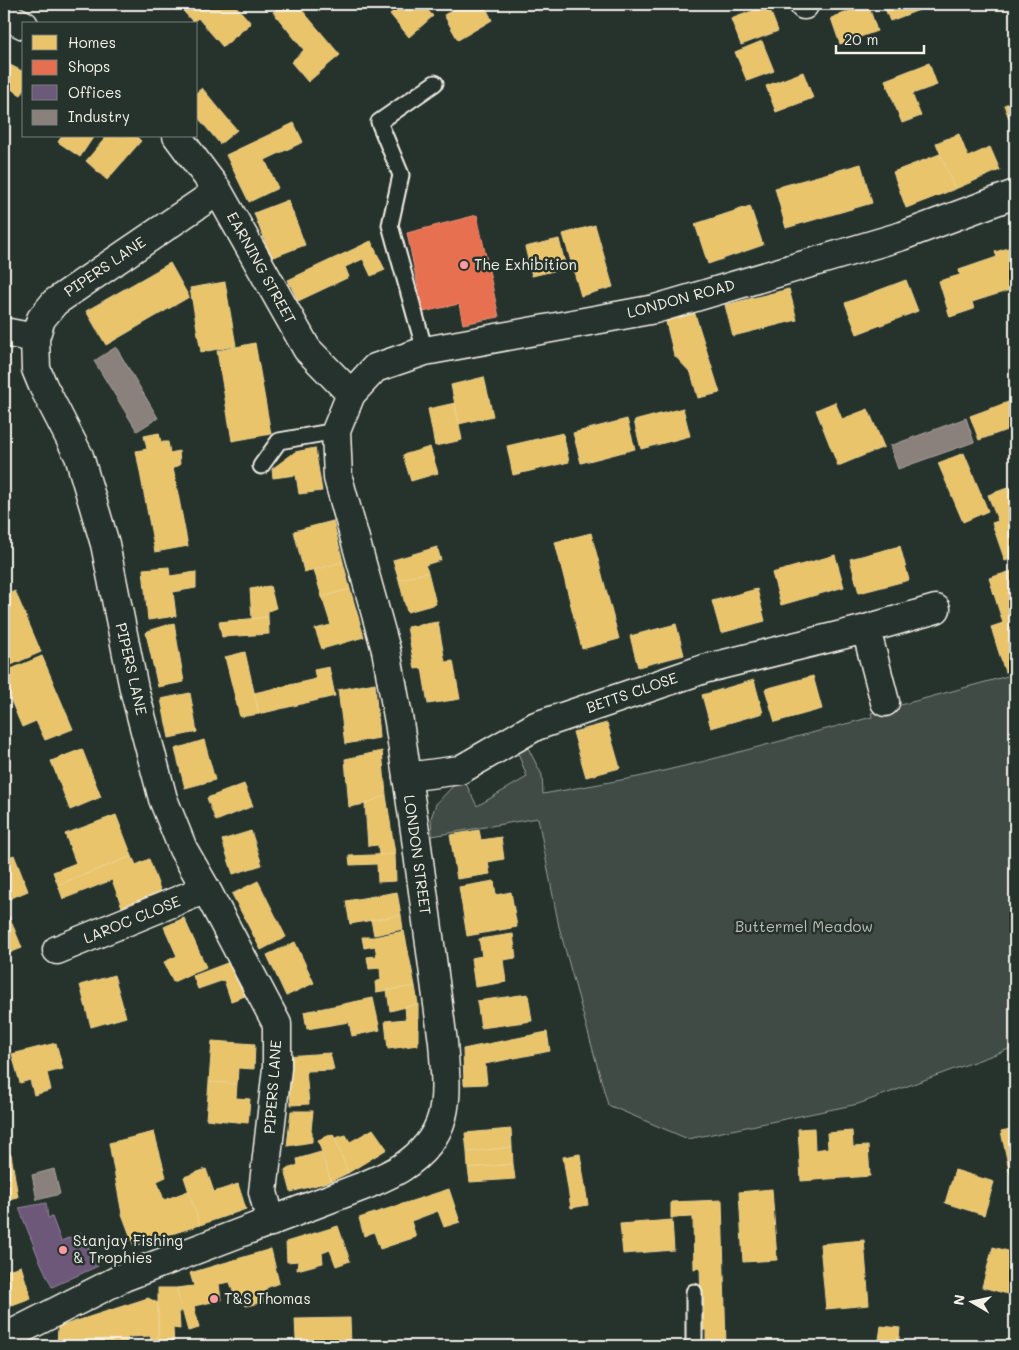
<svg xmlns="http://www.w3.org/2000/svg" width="1019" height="1350" viewBox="0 0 1019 1350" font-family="Mali,sans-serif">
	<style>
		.green { fill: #414b45; stroke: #9a9e96 }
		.homes { fill: #e9c46a; stroke: #ecd290 }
		.shops { fill: #e76f51; stroke: #eb967e }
		.offices { fill: #6d597a; stroke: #96879b }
		.industry { fill: #8a817c; stroke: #aaa39c }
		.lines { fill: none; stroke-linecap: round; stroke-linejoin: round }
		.lane-casing { stroke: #f4f1e8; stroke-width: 19 }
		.street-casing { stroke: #f4f1e8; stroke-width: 31 }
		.secondary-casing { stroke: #f4f1e8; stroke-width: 31 }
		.lane { stroke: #26332d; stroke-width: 15 }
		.street { stroke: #26332d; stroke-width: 28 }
		.secondary { stroke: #26332d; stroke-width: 28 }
		.poi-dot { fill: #ff9aa2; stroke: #26332d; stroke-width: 2 }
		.labels { text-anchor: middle; stroke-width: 5; stroke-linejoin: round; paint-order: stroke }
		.poi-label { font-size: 15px; fill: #f4f1e8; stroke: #26332d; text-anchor: start }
		.street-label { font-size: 15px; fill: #f4f1e8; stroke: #26332d }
		.park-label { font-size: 15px; fill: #bebfb7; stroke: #26332d }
	</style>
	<rect width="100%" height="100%" fill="#26332d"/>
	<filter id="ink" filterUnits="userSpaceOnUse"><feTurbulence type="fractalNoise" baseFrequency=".02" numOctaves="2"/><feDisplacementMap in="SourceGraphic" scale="10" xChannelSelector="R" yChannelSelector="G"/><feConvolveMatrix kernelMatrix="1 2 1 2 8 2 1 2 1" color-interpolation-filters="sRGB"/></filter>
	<g filter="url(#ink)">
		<!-- green -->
		<path class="green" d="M1015 674V1047L858 1104 688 1139 608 1105 559 927 538 818 432 836 431 818 436 804 453 786 465 782 477 806 527 777 518 753 530 744 529 750 542 775 543 794 638 777 701 762 872 717 871 713Z"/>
		<!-- homes -->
		<path class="homes" d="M177 4H234L251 23 223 47 198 18 193 22Z
			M284 4H310L302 10 340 55 308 82 291 62 304 50 273 12Z
			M402 4H422L433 16 409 37 390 14Z
			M464 4H484L492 20 458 40 444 15Z
			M868 4 877 31 840 44 831 18Z
			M883 4H925L927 7 890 21Z
			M768 5 778 31 741 45 731 19Z
			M762 41 774 71 747 81 735 52Z
			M4 62 24 72V90L21 95 11 89 4 103Z
			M929 63 937 85 912 94 921 116 902 123 885 80Z
			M803 72 813 98 776 112 766 86Z
			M202 88 237 130 220 144 196 115V93Z
			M1015 101V134L1004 105Z
			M294 123 303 142 265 160 278 188 249 202 226 155Z
			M959 134 968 157 990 147 1000 170 955 189 936 143Z
			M62 136H94L80 157 58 142Z
			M107 136H136L141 141 107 180 86 161Z
			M940 154 955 189 906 208 893 172Z
			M861 164 872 203 786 228 775 188Z
			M288 200 305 245 271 258 254 213Z
			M750 206 763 245 708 264 695 224Z
			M595 225 613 287 581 296 563 234Z
			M559 239 566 268 532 276 525 247Z
			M371 241 385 270 371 276 363 259 345 267 349 277 298 301 288 280Z
			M1015 246V283L1012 284 1013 289 972 302 974 309 950 317 939 281 960 275 959 270 997 257 995 252Z
			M170 263 189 297 106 345 86 311Z
			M906 280 918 311 857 334 845 303Z
			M225 282 236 346 201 352 190 288Z
			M789 289 797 320 733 336 725 305Z
			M694 311 720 393 698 398 691 373 674 355 665 318Z
			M255 343 271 434 232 441 217 351Z
			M484 377 493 416 459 424 451 385Z
			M1011 401 1015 412V427L979 440 970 416Z
			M835 402 842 419 868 409 884 447 838 466 816 410Z
			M455 403 462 440 435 446 428 409Z
			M683 408 690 436 641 449 634 421Z
			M627 419 635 449 581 463 573 433Z
			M159 433 161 442H168L170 453 179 451 180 465 173 468 188 546 155 552 136 451 147 449 144 436Z
			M563 433 569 462 513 475 507 446Z
			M430 447 438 473 411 481 403 455Z
			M315 448 322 491 299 494 296 475 273 478 272 469 295 452Z
			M964 453 988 511 963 522 938 463Z
			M1010 487 1015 502V557L1005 561 992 523 998 521 988 495Z
			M333 521 343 562 304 572 294 531Z
			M591 533 619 639 582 649 555 542Z
			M900 546 909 580 859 593 850 559Z
			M437 547 441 560 425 565 428 572 399 580 393 560Z
			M835 555 844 587 781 605 772 573Z
			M343 562 350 589 322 597 314 570Z
			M169 567 170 576 196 572V588L173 592 176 616 148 620 143 569Z
			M1015 570V669L1005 672 991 627 1003 623 989 578Z
			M428 572 436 604 407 612 399 580Z
			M270 586 276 608 268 611V617L252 619 250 589Z
			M350 589 364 637 322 649 315 629 331 625 322 597Z
			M757 589 765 621 721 633 712 601Z
			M15 591 41 652 4 668V596Z
			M268 617 269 634 222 637 219 622Z
			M438 622 445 662 453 661 460 699 428 704 422 668 415 669 407 627Z
			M174 623 184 682 158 687 146 633 148 631Z
			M676 624 684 655 638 667 630 636Z
			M245 652 259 714 240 717 225 657Z
			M42 656 73 729 45 740 36 721 22 727 4 684V672Z
			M329 667 335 696 259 714 254 693 316 679 314 670Z
			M813 676 822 709 775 722 765 689Z
			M754 680 763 713 711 728 702 695Z
			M375 683 379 738 345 744 338 690Z
			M190 693 197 732 169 738 161 699Z
			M607 723 620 768 586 777 573 732Z
			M204 740 215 780 185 788 175 749Z
			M82 749 101 797 70 810 51 761Z
			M382 751 386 795 365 804 349 807 345 759Z
			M244 784 253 806 216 821 207 798Z
			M386 795 395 854 379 855 378 845 368 846 365 804Z
			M116 815 132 856 58 885 53 872 76 863 65 834Z
			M479 830 481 840 501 837 504 859 488 862 490 874 457 879 450 835Z
			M251 831 262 865 233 874 222 840Z
			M395 854 396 881 378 882 377 864 350 865 349 856Z
			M14 855 28 891 4 901V859Z
			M132 856 136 865 149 859 161 892 122 907 112 880 63 899 58 885Z
			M258 881 286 937 261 950 232 894Z
			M494 881 496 895 511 892 517 927 467 936 459 887Z
			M397 892 401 915 350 924 346 901Z
			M401 915 403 929 374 935 371 920Z
			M9 916 22 948 4 955V918Z
			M184 918 206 967 173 982 164 962 177 956 164 927Z
			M404 931 415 986 376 992 375 982 381 980 380 968 369 969 367 957 377 956 375 946 364 948 362 937H374Z
			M513 934 516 958 503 960 506 982 475 987 471 958 482 956 479 939Z
			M295 942 314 983 286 996 267 955Z
			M235 960 248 995 231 1001 224 980 198 989 193 976Z
			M114 975 126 1017 91 1027 80 985Z
			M415 986 418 1004 390 1011 387 990Z
			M528 994 532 1021 481 1028 477 1001Z
			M373 998 380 1030 352 1036 349 1022 307 1029 304 1012Z
			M418 1004V1045L388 1049 385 1021 406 1019 405 1007Z
			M547 1032 550 1051 485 1064 487 1084 464 1085 463 1049Z
			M212 1041 255 1044 254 1069 238 1068 237 1084 209 1082Z
			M56 1043 63 1069 47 1073 51 1090 34 1095 30 1080 20 1083 12 1054Z
			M330 1053 334 1070 306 1071 309 1104 291 1105 286 1056Z
			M209 1082 237 1084 236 1098 250 1099 248 1123 206 1119Z
			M291 1111H313L311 1130 312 1132V1142L287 1146Z
			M814 1128 815 1150 828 1148 827 1133 852 1131 853 1147 868 1146 870 1176 801 1181 798 1129Z
			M1015 1128V1173L1010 1174 1001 1131Z
			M373 1129 387 1149 348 1173 335 1138 346 1135 350 1142Z
			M511 1129 512 1147 467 1152 465 1133Z
			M154 1132 166 1177 157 1181 164 1200 188 1191 200 1225 134 1246 122 1214 109 1143Z
			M333 1134 348 1173 331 1181 318 1140Z
			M512 1147 513 1164 468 1168 467 1152Z
			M321 1152 331 1181 291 1192 285 1170 298 1165 297 1159Z
			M11 1154 18 1197 4 1200V1155Z
			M580 1154 588 1205 571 1208 563 1157Z
			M513 1164 515 1179 470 1182 468 1168Z
			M206 1169 214 1192 238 1184 246 1209 200 1225 184 1177Z
			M955 1170 994 1182 984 1215 945 1203Z
			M449 1189 460 1222 444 1227 438 1211 411 1221 416 1237 380 1249 374 1232 364 1236 359 1218Z
			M772 1189 777 1260 743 1262 739 1192Z
			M722 1200 726 1346H706V1330H702L700 1268 694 1269 693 1217 671 1218V1202Z
			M672 1220 674 1250 623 1254 620 1224Z
			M338 1226 350 1261 336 1266 330 1250 322 1253 323 1263 297 1270 298 1261 287 1262 286 1242Z
			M864 1240 869 1305 826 1309 820 1244Z
			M993 1247 1015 1253V1296L982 1287Z
			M271 1249 279 1283 266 1288 269 1301 246 1306 244 1295 235 1298 230 1282 219 1284 221 1300 194 1306 199 1328 188 1331 176 1288 194 1286 190 1273Z
			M21 1266 31 1298 4 1308V1271Z
			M158 1288H176L182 1311H179L180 1329 173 1328 174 1346 158 1345Z
			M148 1298 158 1303V1345L152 1343 150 1336 128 1337 126 1345 96 1344V1346H57L58 1327Z
			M350 1318 351 1346H314V1340H296L295 1319Z
			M1015 1322V1346H1009Z
			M881 1326 900 1328 898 1346H878Z"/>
		<!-- shops -->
		<path class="shops" d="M477 215 499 317 463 324 459 304 423 312 407 233Z"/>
		<!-- offices -->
		<path class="offices" d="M46 1203 48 1218 52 1217 61 1241 81 1233 98 1266 52 1287 39 1259 19 1208Z"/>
		<!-- industry -->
		<path class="industry" d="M116 347 158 418 137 431 94 361Z
			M966 418 974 442 898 469 890 446Z
			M54 1169 60 1194 37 1200 32 1175Z"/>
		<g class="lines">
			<!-- lane casing -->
			<g class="lane-casing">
				<path id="lane" d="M425 351 390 225 401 175 379 122 435 83
					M261 466 279 441 336 431
					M694 1346V1292"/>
			</g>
			<!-- street casing -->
			<g class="street-casing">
				<path id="street" d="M804 5V4
					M4 15 24 25
					M177 136 218 191 307 349 351 394
					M218 191 55 302 41 319 35 338 36 369 43 386 79 456 105 544 134 689 163 799 183 849 206 889 277 1024V1068L263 1192 271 1222
					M4 332 35 338
					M866 629 885 702
					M407 777 460 770 536 726 704 669 866 629 936 609
					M57 950 206 889"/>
			</g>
			<!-- secondary casing -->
			<g class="secondary-casing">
				<path id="secondary" d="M4 1338 124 1277 366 1185C377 1180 390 1175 401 1168 453 1134 447 1097 443 1042L415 831 399 722 386 650 338 478 336 431 351 394 375 368 425 351 655 309 902 236 1015 194"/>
			</g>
			<!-- lane -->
			<use href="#lane" class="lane"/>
			<!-- street -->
			<use href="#street" class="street"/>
			<!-- secondary -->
			<use href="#secondary" class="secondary"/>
		</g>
	</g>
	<!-- markers -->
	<g class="poi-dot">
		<circle cx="464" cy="265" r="5"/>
		<circle cx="63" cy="1250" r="5"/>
		<circle cx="214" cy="1299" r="5"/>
	</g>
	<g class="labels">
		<!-- poi labels -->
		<g class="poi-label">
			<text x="474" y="270">The Exhibition</text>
			<text x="73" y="1246">Stanjay Fishing<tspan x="73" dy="17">&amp; Trophies</tspan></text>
			<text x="224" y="1304">T&amp;S Thomas</text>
		</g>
		<!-- street labels -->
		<g class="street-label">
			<text transform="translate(105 267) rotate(-34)" y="5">PIPERS LANE</text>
			<text transform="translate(261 268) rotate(61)" y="5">EARNING STREET</text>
			<text transform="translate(681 299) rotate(-15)" y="5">LONDON ROAD</text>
			<text transform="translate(131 669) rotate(77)" y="5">PIPERS LANE</text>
			<text transform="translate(632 693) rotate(-19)" y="5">BETTS CLOSE</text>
			<text transform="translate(417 855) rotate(82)" y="5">LONDON STREET</text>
			<text transform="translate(132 920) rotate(-22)" y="5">LAROC CLOSE</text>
			<text transform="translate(273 1087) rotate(-86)" y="5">PIPERS LANE</text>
		</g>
		<!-- park labels -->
		<g class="park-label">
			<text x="804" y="932">Buttermel Meadow</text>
		</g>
	</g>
	<!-- margin -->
	<rect width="1019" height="1350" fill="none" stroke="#26332d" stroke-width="20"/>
	<rect x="10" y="10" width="999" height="1330" fill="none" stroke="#f4f1e8" stroke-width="2" filter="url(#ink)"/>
	<!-- legend -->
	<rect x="22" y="22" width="175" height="115" fill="#26332d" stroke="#787f78"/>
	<rect x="32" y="35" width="25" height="15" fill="#e9c46a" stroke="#787f78"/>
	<text x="68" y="48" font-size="15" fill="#f4f1e8">Homes</text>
	<rect x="32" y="60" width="25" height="15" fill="#e76f51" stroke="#787f78"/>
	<text x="68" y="72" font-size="15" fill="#f4f1e8">Shops</text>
	<rect x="32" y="85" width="25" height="15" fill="#6d597a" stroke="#787f78"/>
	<text x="68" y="98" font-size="15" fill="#f4f1e8">Offices</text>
	<rect x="32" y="110" width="25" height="15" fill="#8a817c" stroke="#787f78"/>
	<text x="68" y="122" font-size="15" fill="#f4f1e8">Industry</text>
	<!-- north arrow -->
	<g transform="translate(972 1302) rotate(279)" stroke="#26332d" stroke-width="4" paint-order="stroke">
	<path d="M0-4L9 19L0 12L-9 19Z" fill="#f4f1e8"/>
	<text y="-8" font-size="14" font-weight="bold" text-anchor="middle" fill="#f4f1e8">N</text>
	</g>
	<!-- scale -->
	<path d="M836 45v8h88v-8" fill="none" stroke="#f4f1e8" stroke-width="2.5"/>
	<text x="844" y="45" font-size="15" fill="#f4f1e8" stroke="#26332d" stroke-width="4" paint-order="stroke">20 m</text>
</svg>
